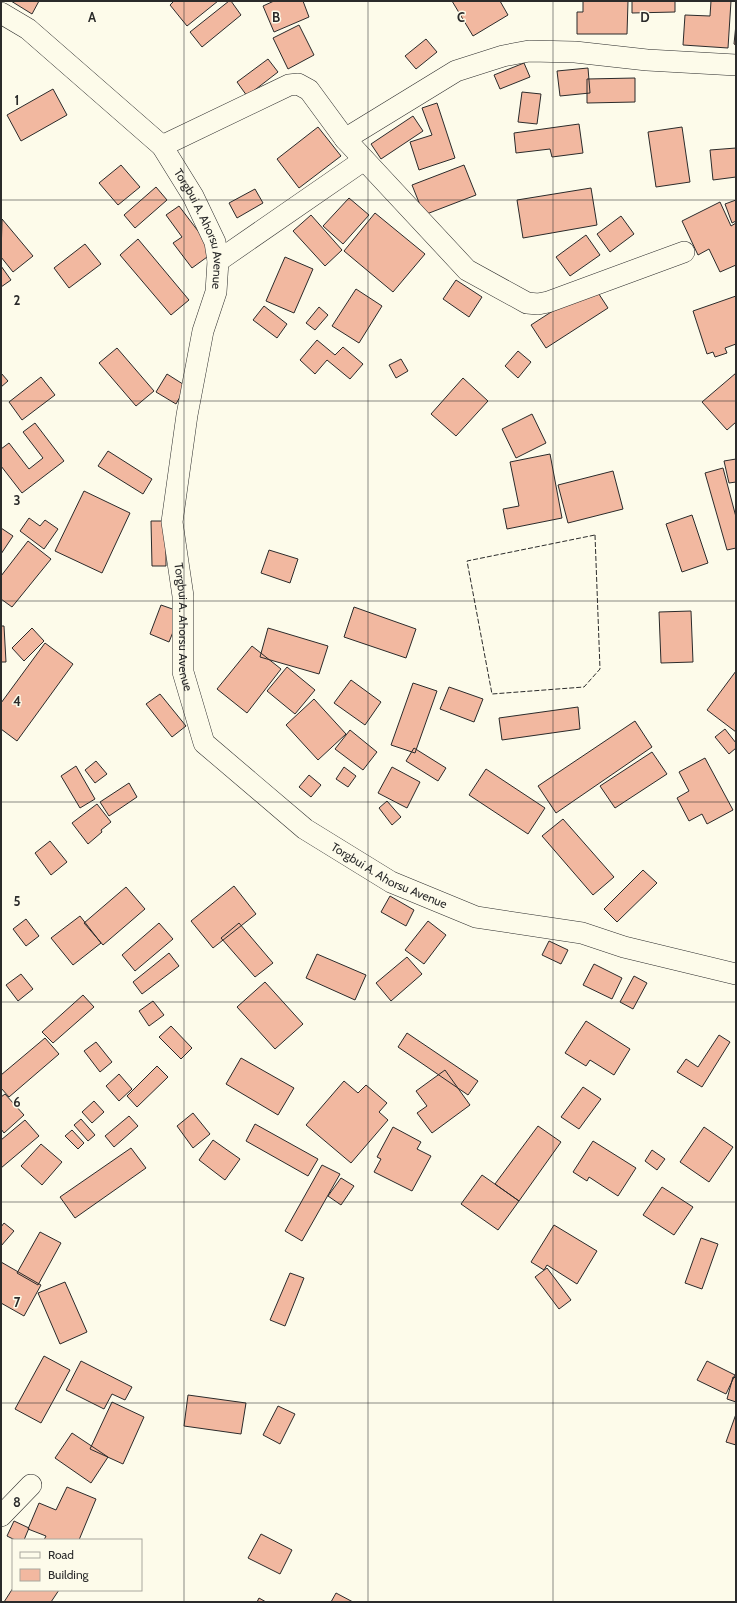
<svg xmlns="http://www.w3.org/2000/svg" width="737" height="1603" viewBox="0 0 737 1603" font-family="Cabin,sans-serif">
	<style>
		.building { fill: #f2b8a0; stroke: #2b2b2b }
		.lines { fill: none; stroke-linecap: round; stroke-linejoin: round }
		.minor-casing { stroke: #2b2b2b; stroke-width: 22 }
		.minor { stroke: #fdfbea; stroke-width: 21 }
		.fence { stroke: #2b2b2b; stroke-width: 1; stroke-dasharray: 5 2; stroke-linecap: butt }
		.grid { fill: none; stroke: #2b2b2b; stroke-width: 1; stroke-opacity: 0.55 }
		.labels { text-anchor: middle; stroke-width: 3; stroke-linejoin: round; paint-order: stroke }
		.street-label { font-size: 12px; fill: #2b2b2b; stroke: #fdfbea }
		.grid-label { font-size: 13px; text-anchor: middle; font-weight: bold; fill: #2b2b2b; stroke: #fdfbea; stroke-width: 3; stroke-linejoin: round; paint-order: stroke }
	</style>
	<rect width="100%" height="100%" fill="#fdfbea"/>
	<!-- building -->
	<path class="building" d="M11 1H39L32 14Z
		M174 1H218L187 26 170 5Z
		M229 1H231L241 15 202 47 190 32Z
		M274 1H303L309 17 274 32 263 6Z
		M452 1H500L508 15 473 36Z
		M583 1H628L627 34H577V12H583Z
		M632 1H675V12L632 13Z
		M711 1H731L728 48 683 45 685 15 710 16Z
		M736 24V45L734 44Z
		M299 25 314 55 288 69 273 38Z
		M426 39 437 52 416 69 405 56Z
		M268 59 278 72 247 96 237 82Z
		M524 63 530 77 500 89 494 75Z
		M588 68 590 93 560 96 557 71Z
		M635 78V102L587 103V79Z
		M53 89 67 115 21 141 7 115Z
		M522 92 541 94 537 124 518 122Z
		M437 103 455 158 419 170 410 142 432 135 422 108Z
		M413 116 423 131 381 159 371 144Z
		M579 124 583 153 552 157 550 149 516 153 514 133Z
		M318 127 341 156 299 188 277 159Z
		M682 127 690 182 656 187 648 132Z
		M736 148V177L713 180 710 150Z
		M121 165 140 187 118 205 99 183Z
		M464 165 476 195 424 215 412 185Z
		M156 187 167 200 135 228 124 215Z
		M591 188 597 225 523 238 517 200Z
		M255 189 263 203 237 218 229 203Z
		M349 198 369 215 343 244 323 226Z
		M736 200V221L732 223 725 204Z
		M720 202 731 226 736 223V265L720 272 709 249 698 255 682 221Z
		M179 206 214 252 192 268 173 243 182 237 166 215Z
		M375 213 425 254 393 292 344 251Z
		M311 215 342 250 325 266 293 231Z
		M621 216 634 234 610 252 597 234Z
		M2 219 33 256 13 272 1 257Z
		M586 235 600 255 570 276 556 257Z
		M138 239 189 300 171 315 120 255Z
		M85 244 101 264 69 288 54 268Z
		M285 257 313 269 294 313 266 301Z
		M1 266 11 280 1 287Z
		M456 280 482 297 469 317 443 299Z
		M593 285 608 308 546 348 531 325Z
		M356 289 382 306 359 343 332 326Z
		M736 296V344L725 348 727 353 715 357 713 352 707 354 693 311Z
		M264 306 287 324 277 338 253 320Z
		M319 307 328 315 315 330 306 323Z
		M317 340 335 355 343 347 363 364 350 379 327 360 315 374 300 360Z
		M117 348 154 391 136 406 99 363Z
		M518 351 531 362 518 378 505 366Z
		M401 359 408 371 396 378 389 365Z
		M1 373 8 381 1 387Z
		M736 373V422L727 430 702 402Z
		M167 374 186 386 176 404 156 392Z
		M41 377 55 395 22 420 9 402Z
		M463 378 488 401 456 436 431 414Z
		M532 414 546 443 516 458 502 429Z
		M35 423 64 461 22 493 1 466V449L9 443 29 469 43 458 23 432Z
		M108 451 152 479 143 494 98 466Z
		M550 454 562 518 507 529 503 509 519 506 510 462Z
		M736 459V482L729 483 724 461Z
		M723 468 736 517V548L727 550 705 473Z
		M613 471 623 509 568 523 558 485Z
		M84 491 130 513 102 573 55 551Z
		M692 515 708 563 682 572 666 524Z
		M29 518 40 526 45 520 58 529 44 549 20 531Z
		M151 521H166V566H152Z
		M1 528 13 536 1 554Z
		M28 541 51 559 12 607 1 599V576Z
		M269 550 298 559 290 583 261 573Z
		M161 605 181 612 169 642 150 634Z
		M354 607 416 629 406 658 344 637Z
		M691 611 693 662 661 663 659 612Z
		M1 626H4L6 662H1Z
		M32 628 44 641 24 661 12 648Z
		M268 628 328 646 319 674 260 657Z
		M45 643 73 664 17 741 1 729V703Z
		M252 646 281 669 247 713 217 689Z
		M287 667 315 690 295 714 267 691Z
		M736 671V732L707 710Z
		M351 680 381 702 365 725 334 703Z
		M413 683 437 691 415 753 391 745Z
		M449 687 483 699 474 722 440 709Z
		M160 694 186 726 172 737 146 704Z
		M314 699 346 734 318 760 286 725Z
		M578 707 580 729 502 740 499 718Z
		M635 721 652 747 556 813 538 786Z
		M725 729 736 743V748L729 754 715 737Z
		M350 730 377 752 363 770 335 749Z
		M414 748 446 768 438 781 406 761Z
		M652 752 667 774 615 808 600 786Z
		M705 758 733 810 707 824 702 814 689 821 677 798 689 791 679 772Z
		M96 761 107 774 95 783 85 770Z
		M76 766 95 799 80 808 61 776Z
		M344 767 356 776 348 787 336 779Z
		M392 767 420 782 407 808 378 793Z
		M486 769 545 808 528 834 469 795Z
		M309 775 321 785 311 797 299 787Z
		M129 783 137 797 109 816 100 802Z
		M387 801 401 817 392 825 379 808Z
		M97 804 111 822 101 830 102 832 88 844 72 823Z
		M563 819 614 877 593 895 542 836Z
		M50 841 67 862 51 875 35 853Z
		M643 870 657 883 617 922 604 909Z
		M234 886 256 914 213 948 191 921Z
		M126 887 145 909 103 945 84 923Z
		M390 896 414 910 406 926 381 912Z
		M80 916 101 943 73 965 51 938Z
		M26 919 39 936 26 946 13 929Z
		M428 921 446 935 424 964 405 950Z
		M159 923 173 939 135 971 122 955Z
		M239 923 273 963 255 977 221 938Z
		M549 941 568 950 561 964 542 955Z
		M169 953 179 966 142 994 133 982Z
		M317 954 366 975 355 1000 306 978Z
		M407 957 422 974 391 1001 376 983Z
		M594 964 622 978 612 999 583 985Z
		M21 974 33 989 18 1001 6 985Z
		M634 976 647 983 633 1009 620 1002Z
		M265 982 303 1024 275 1049 237 1007Z
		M83 995 94 1007 53 1043 42 1032Z
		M153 1001 164 1015 149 1026 139 1011Z
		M586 1021 630 1049 614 1075 590 1060 586 1066 565 1053Z
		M171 1026 192 1048 181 1059 159 1037Z
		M407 1033 478 1081 468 1095 398 1047Z
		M719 1035 730 1042 702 1087 677 1072 686 1059 698 1067Z
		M45 1038 59 1054 9 1097 1 1088V1075Z
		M96 1042 112 1062 100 1072 84 1051Z
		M241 1058 294 1088 278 1115 226 1084Z
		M157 1066 168 1077 137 1107 127 1096Z
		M445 1070 470 1105 432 1133 417 1113 427 1106 416 1091Z
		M119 1074 132 1089 119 1101 106 1086Z
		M344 1081 358 1093 366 1085 387 1103 379 1112 388 1120 351 1163 306 1125Z
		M583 1087 601 1099 579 1129 561 1117Z
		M5 1094 24 1115 4 1133 1 1129V1097Z
		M94 1101 104 1112 92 1123 82 1112Z
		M193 1113 210 1134 193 1148 177 1126Z
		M129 1116 138 1126 114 1147 105 1136Z
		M81 1119 95 1135 88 1141 74 1125Z
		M25 1120 39 1136 1 1168V1140Z
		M255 1124 318 1159 308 1176 246 1141Z
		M538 1126 561 1142 519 1201 495 1184Z
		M393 1127 421 1142 417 1149 431 1156 412 1191 374 1172 381 1159 377 1157Z
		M704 1127 733 1147 709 1182 680 1162Z
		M72 1130 84 1143 78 1149 65 1136Z
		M213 1140 240 1159 225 1180 199 1160Z
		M593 1141 636 1168 618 1196 589 1177 587 1181 573 1172Z
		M41 1144 62 1162 42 1185 21 1166Z
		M131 1148 146 1168 75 1218 60 1197Z
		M652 1150 665 1159 657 1170 645 1161Z
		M322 1165 340 1174 302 1241 285 1231Z
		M482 1175 519 1201 498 1230 461 1204Z
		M341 1178 354 1186 341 1205 328 1196Z
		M662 1187 693 1207 674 1235 643 1215Z
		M4 1223 14 1231 1 1246V1227Z
		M554 1225 597 1251 577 1284 547 1265 544 1270 531 1262Z
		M40 1232 61 1243 38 1285 17 1273Z
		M701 1238 718 1244 702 1289 685 1283Z
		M1 1262 41 1285 24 1316 1 1303Z
		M547 1268 571 1300 559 1309 535 1277Z
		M290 1273 304 1278 285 1326 270 1320Z
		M65 1282 87 1332 60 1344 38 1293Z
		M44 1356 70 1370 41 1423 15 1409Z
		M81 1361 132 1387 125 1400 112 1394 104 1409 66 1390Z
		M707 1361 735 1375 726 1394 697 1380Z
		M733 1377 736 1378V1402L727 1399Z
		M188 1395 246 1403 241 1434 184 1426Z
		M112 1402 144 1417 123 1464 90 1449Z
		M278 1406 295 1414 280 1444 263 1435Z
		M736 1414V1445L726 1442Z
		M72 1433 108 1457 91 1483 55 1458Z
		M67 1487 96 1499 79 1540H44L46 1536 28 1529 39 1503 56 1510Z
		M14 1521 29 1528 24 1540H15L7 1536Z
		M261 1534 292 1550 280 1574 248 1558Z
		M13 1588V1590H59L51 1602H4Z
		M336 1593 353 1602H331Z
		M259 1598 266 1602H257Z"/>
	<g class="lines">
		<!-- minor casing -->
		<g class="minor-casing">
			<g id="minor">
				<path id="s1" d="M1 13 28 29 162 146 193 196 215 242 218 261 216 292 203 331 187 415 172 522 183 596V672L204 743 305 829 391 882 476 917 582 933 624 947 736 974"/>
				<path d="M345 139 456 71 503 56 529 51 575 52 647 60 736 65"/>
				<path d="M162 146 289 85 298 84 309 90 345 139 467 270 527 303 538 304 548 302 684 252"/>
				<path d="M218 261 364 160"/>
				<path d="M1 1516 31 1485"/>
			</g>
		</g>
		<!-- minor -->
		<use href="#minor" class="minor"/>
		<!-- fence -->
		<path class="fence" d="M595 535 600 669 584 687 492 694 467 561Z"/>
	</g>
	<!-- grid -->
	<path class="grid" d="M184 1V1602M368 1V1602M553 1V1602M1 200H736M1 401H736M1 601H736M1 802H736M1 1002H736M1 1202H736M1 1403H736"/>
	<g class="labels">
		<!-- street labels -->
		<g class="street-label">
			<text dy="4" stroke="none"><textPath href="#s1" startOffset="302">Torgbui A. Ahorsu Avenue</textPath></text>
			<text dy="4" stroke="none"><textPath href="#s1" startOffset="710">Torgbui A. Ahorsu Avenue</textPath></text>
			<text dy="4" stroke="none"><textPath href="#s1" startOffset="1058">Torgbui A. Ahorsu Avenue</textPath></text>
		</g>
	</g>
	<g class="grid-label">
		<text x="92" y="22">A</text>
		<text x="276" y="22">B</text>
		<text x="461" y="22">C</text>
		<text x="645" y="22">D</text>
		<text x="17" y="105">1</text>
		<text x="17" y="305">2</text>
		<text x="17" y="505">3</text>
		<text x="17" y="706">4</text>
		<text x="17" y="906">5</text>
		<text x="17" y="1107">6</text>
		<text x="17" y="1307">7</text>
		<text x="17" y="1507">8</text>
	</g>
	<!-- border -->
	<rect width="737" height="1603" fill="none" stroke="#2b2b2b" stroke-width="4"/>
	<!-- legend -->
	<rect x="12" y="1539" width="130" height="52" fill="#fdfbea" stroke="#a9a89e"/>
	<rect x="20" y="1552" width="20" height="6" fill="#fdfbea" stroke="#a9a89e"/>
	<text x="48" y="1559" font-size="12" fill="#2b2b2b">Road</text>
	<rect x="20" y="1569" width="20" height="12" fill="#f2b8a0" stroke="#a9a89e"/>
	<text x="48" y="1579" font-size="12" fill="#2b2b2b">Building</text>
</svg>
